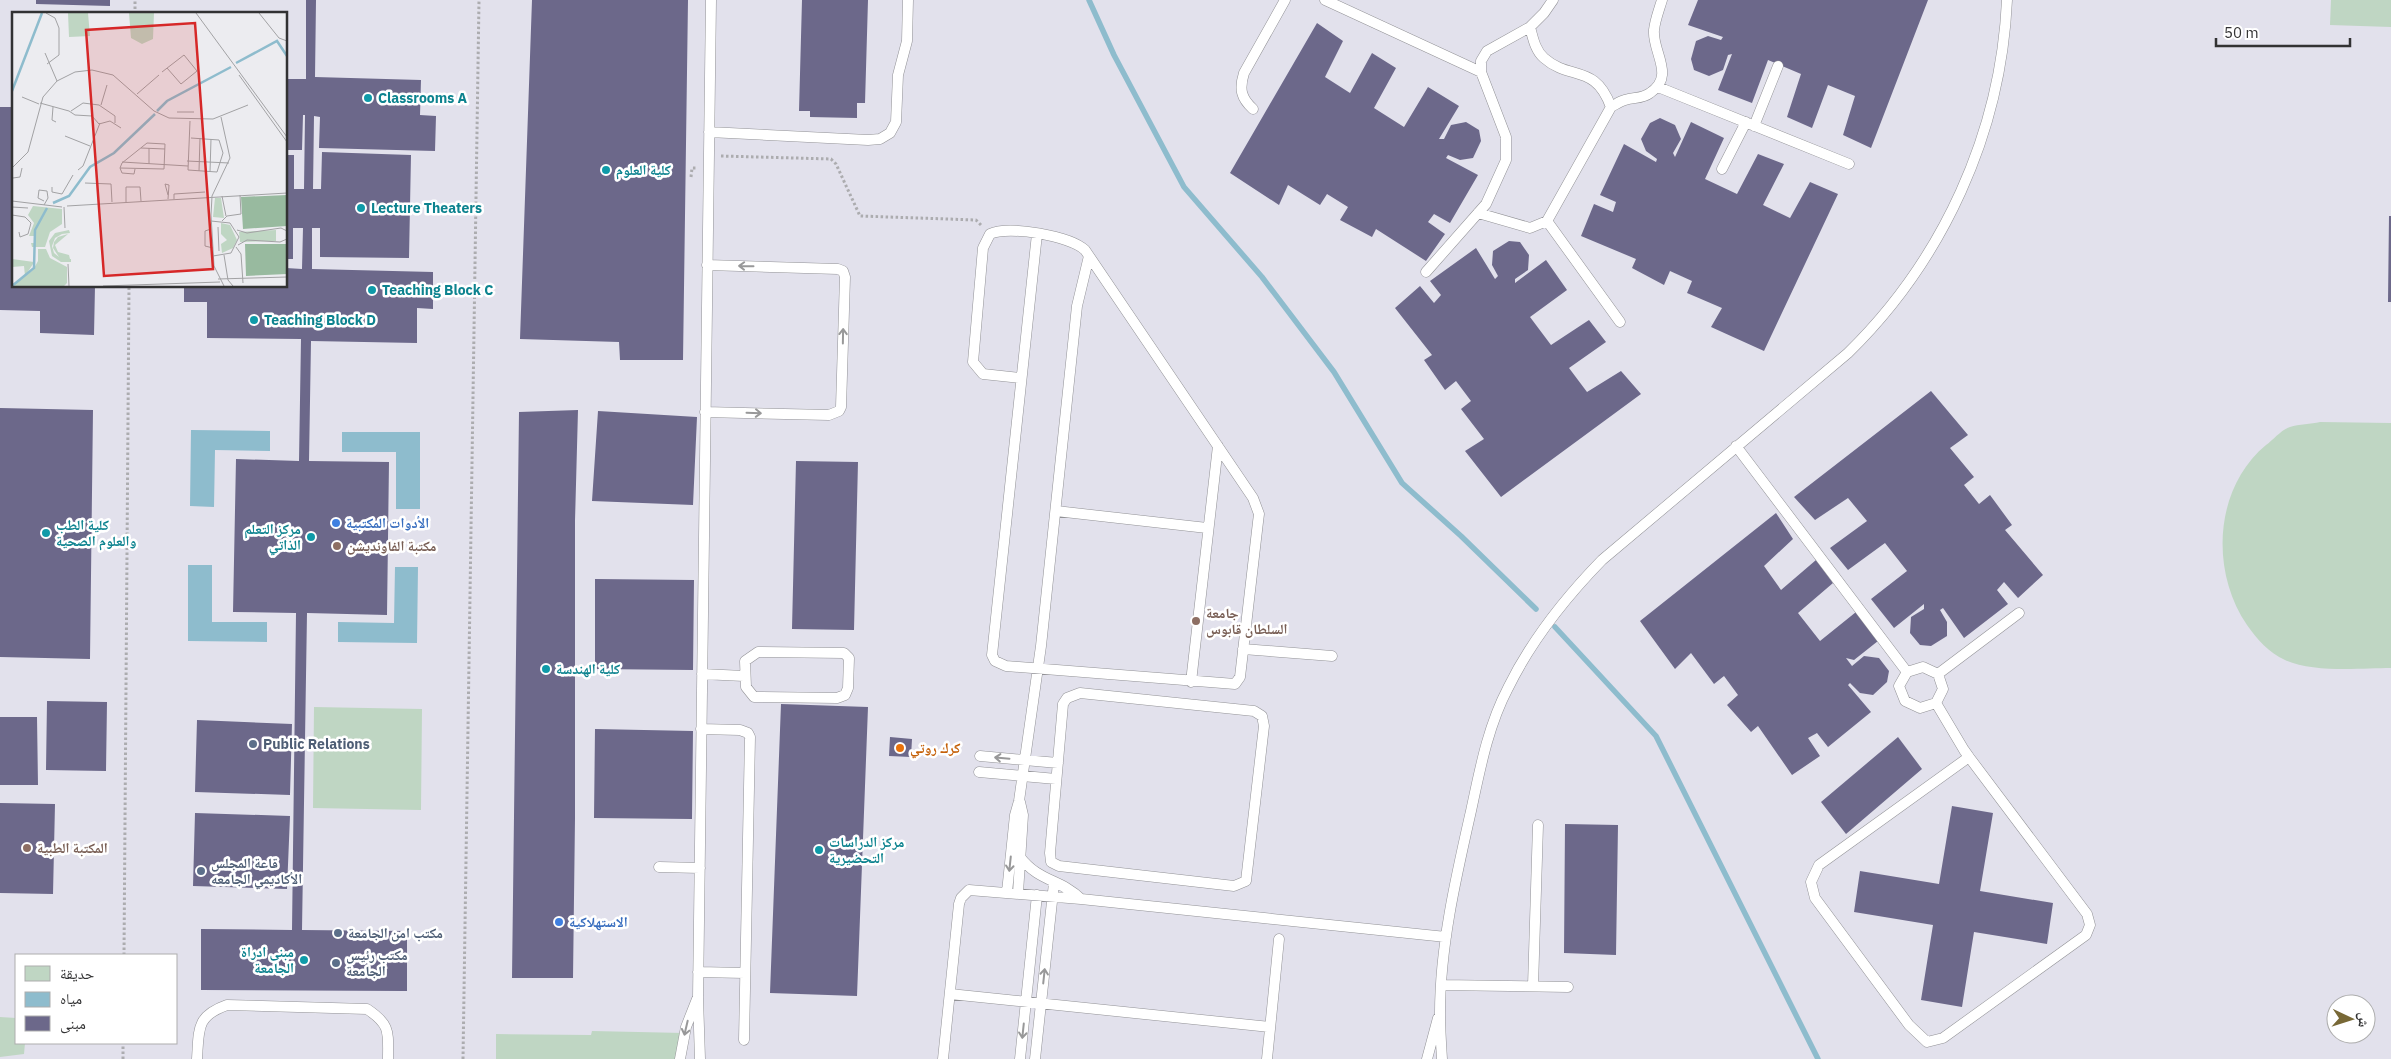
<svg xmlns="http://www.w3.org/2000/svg" width="2391" height="1059" viewBox="0 0 2391 1059" font-family="'IBM Plex Sans','Noto Naskh Arabic',sans-serif">
	<style>
		.built { fill: #e2e1ec; fill-rule: evenodd }
		.green { fill: #bfd6c3 }
		.water { fill: #8ebccd }
		.lines { fill: none; stroke-linecap: round; stroke-linejoin: round }
		.stream { stroke: #8ebccd; stroke-width: 5.5 }
		.building { fill: #6c688a }
		.service-casing { stroke: #929296; stroke-width: 11 }
		.path { stroke: #acacaf; stroke-width: 3; stroke-dasharray: 2.5 2.5; stroke-linecap: butt }
		.service { stroke: #fff; stroke-width: 10 }
		.oneway { stroke: #989899 }
		.culture-dot { fill: #0f9aa8; stroke: #fff; stroke-width: 2 }
		.shop-dot { fill: #3f7fe0; stroke: #fff; stroke-width: 2 }
		.education-dot { fill: #8d6e63; stroke: #fff; stroke-width: 2 }
		.service-dot { fill: #5c6f8a; stroke: #fff; stroke-width: 2 }
		.food-dot { fill: #e8710a; stroke: #fff; stroke-width: 2 }
		.labels { text-anchor: middle; stroke-width: 5; stroke-linejoin: round; paint-order: stroke }
		.culture-label { font-size: 14px; font-weight: bold; fill: #0d838f; stroke: #fff; text-anchor: start }
		.shop-label { font-size: 14px; font-weight: bold; fill: #366cbe; stroke: #fff; text-anchor: start }
		.education-label { font-size: 14px; font-weight: bold; fill: #785e54; stroke: #fff; text-anchor: start }
		.service-label { font-size: 14px; font-weight: bold; fill: #4e5e75; stroke: #fff; text-anchor: start }
		.food-label { font-size: 14px; font-weight: bold; fill: #c56008; stroke: #fff; text-anchor: start }
		.inset-river { fill: none; stroke: #8ebccd; stroke-width: 2.5 }
		.inset-road { fill: none; stroke: #a2a2a4; stroke-width: 1 }
		.view { fill: #d62828; fill-opacity: 0.15; stroke: #d62828; stroke-width: 2.5 }
		.inset-edge { fill: none; stroke: #323233; stroke-width: 2.5 }
	</style>
	<rect width="100%" height="100%" fill="#ececf0"/>
	<!-- built -->
	<path class="built" d="M0 0H2391V1059H0ZM14 14H286V286H14ZM16 955H176V1043H16ZM2336 1004H2366V1034H2336Z"/>
	<!-- green -->
	<path class="green" d="M2331 0H2391V27L2330 25Z
		M2320 422 2391 423V668C2361 668 2313 673 2285 660 2269 653 2257 639 2247 625 2210 571 2214 488 2266 445 2273 440 2282 429 2290 427 2299 424 2311 424 2320 422Z
		M314 707 422 709 421 810 313 808Z
		M0 1017 16 1018V1043H25L24 1054 0 1057Z
		M592 1031 684 1033 675 1059H496V1034L591 1035Z"/>
	<!-- water -->
	<path class="water" d="M191 430 270 431V451L215 450 214 507 190 506Z
		M342 432H420V509H396V452H342Z
		M188 565H212V622H267V642L188 641Z
		M395 567H418L417 643 338 642V622L394 623Z"/>
	<g class="lines">
		<!-- stream -->
		<path class="stream" d="M1089 0 1114 55 1184 187 1262 277 1334 372 1402 483 1461 536 1536 609
			M1555 627 1656 736 1818 1059"/>
	</g>
	<!-- building -->
	<path class="building" d="M36 0H110V6L36 4Z
		M306 0H316L315 77 421 80 420 115 436 116 435 151 319 148 320 117 314 116 313 189H321L322 152 411 155 409 258 320 257V228H312V269L433 272V309L417 308V343L311 341 309 461 389 462 387 615 307 613 302 930 407 931V991L201 990V929L292 930 296 613 233 612 236 459 299 461 301 339 207 338V302H184V286H286V268L302 269 303 228H293V259H286V155H294V189H304L305 115H303L302 150H286V79H306Z
		M532 0H688L683 360H620L619 342 520 339Z
		M802 0H868L865 103H857V118L810 117V111H799Z
		M1698 0H1928L1871 148 1843 135 1855 96 1828 85 1812 128 1787 117 1801 74 1768 60 1752 103 1718 90 1732 54 1728 55 1723 70 1709 76 1694 70 1691 59 1696 41 1708 36 1721 40 1723 37 1688 25Z
		M1317 23 1343 41 1325 77 1350 93 1372 53 1396 68 1374 108 1404 127 1428 87 1459 106 1439 139H1444L1451 125 1466 122 1479 130 1481 141 1473 158 1460 160 1448 155 1446 158 1478 175 1450 223 1434 214 1428 222 1445 234 1426 261 1376 229 1372 237 1340 220 1348 207 1327 194 1320 205 1288 185 1279 205 1230 173Z
		M0 107H14V286H95L94 335 40 333V311L0 310Z
		M1660 118 1675 125 1681 139 1673 153 1675 157 1691 122 1724 138 1705 179 1737 194 1758 154 1784 164 1763 205 1790 218 1810 182 1838 194 1764 351 1711 327 1722 308 1687 293 1692 281 1670 271 1664 285 1632 268 1636 259 1581 236 1594 204 1613 212 1616 202 1600 195 1624 144 1656 162 1657 159 1646 151 1641 139 1650 123Z
		M2389 216H2391V302H2388Z
		M1509 241 1520 242 1529 255 1528 270 1515 279V283L1546 260 1567 290 1530 317 1551 345 1589 320 1606 342 1569 368 1587 392 1621 371 1641 394 1501 497 1465 451 1484 439 1461 409 1471 401 1456 381 1445 390 1424 360 1432 355 1395 308 1420 286 1434 303 1441 295 1430 281 1476 248 1495 279 1498 276 1492 265 1493 251Z
		M1931 391 1968 435 1950 448 1974 477 1964 485 1979 504 1990 495 2012 525 2005 530 2043 575 2018 598 2004 582 1997 590 2008 604 1964 638 1943 608 1940 610 1947 622V636L1931 646 1920 645 1910 633 1911 617 1924 609V604L1894 628 1871 599 1907 571 1885 543 1848 570 1830 548 1867 521 1848 498 1815 520 1794 497Z
		M0 408 93 410 90 659 0 657Z
		M578 410 575 521V818L573 978H512L519 412Z
		M598 411 697 417 693 505 592 501Z
		M796 461 858 462 854 630 792 629Z
		M1776 513 1793 539 1764 566 1781 590 1816 560 1833 583 1798 613 1820 641 1856 612 1878 641 1854 660 1846 658 1852 666 1864 656 1879 658 1889 671 1887 682 1873 695 1860 693 1850 683 1848 685 1871 712 1828 747 1817 733 1808 738 1820 756 1792 775 1758 726 1751 732 1727 705 1738 695 1724 676 1714 684 1691 653 1675 669 1640 621Z
		M595 579 694 580 693 670 595 669Z
		M47 701 107 702 106 771 46 770Z
		M781 704 868 707 857 996 770 993Z
		M0 717H37L38 785H0Z
		M197 720 292 724 290 795 195 792Z
		M595 729 693 731 692 819 594 818Z
		M890 737 912 739 911 757 889 756Z
		M1898 737 1922 769 1846 834 1821 802Z
		M0 803 55 804 53 894 0 893Z
		M1952 806 1993 813 1980 891 2053 903 2047 944 1974 932 1962 1007 1921 1000 1933 925 1854 912 1860 871 1939 884Z
		M195 813 290 816 287 889 193 886Z
		M1565 824 1618 825 1616 955 1564 953Z"/>
	<g class="lines">
		<!-- service casing -->
		<g class="service-casing">
			<path id="service" d="M1325 0 1481 72
				M1530 27C1533 38 1535 50 1544 58 1570 81 1595 63 1611 107
				M1658 87 1849 164
				M1253 109C1241 98 1239 89 1244 73L1285 0
				M1754 126 1778 66
				M709 132 868 140 880 139 890 133 896 122 898 75 907 41 908 0
				M1722 169 1746 122
				M1478 213 1530 228 1547 221 1611 107C1615 105 1620 101 1625 100 1634 97 1642 99 1650 93 1676 76 1652 52 1654 30 1655 20 1659 10 1662 0
				M1547 221 1620 322
				M1426 272 1486 204 1506 160V137L1481 72V61L1487 51 1530 27 1544 13 1553 0
				M1021 378 983 374 973 362 983 248 990 234C1009 225 1070 236 1085 250L1253 498 1259 514 1258 522 1240 677 1235 684 1006 666 995 661 992 655 1037 234
				M705 412 829 415 839 411 841 407 845 277 843 271 838 269 707 265
				M1736 446 1907 672
				M1056 511 1207 528
				M1243 649 1332 656
				M758 652 844 653 849 658 848 688 845 695 837 698 754 697 746 687 745 661Z
				M1923 667 1938 674 1943 689 1936 703 1920 708 1905 701 1899 686 1907 672Z
				M702 674 744 676
				M1938 674 2019 613
				M1191 682 1218 446
				M1080 693 1254 711 1262 716 1264 726 1246 881 1234 886 1059 866 1051 862 1050 853 1063 704 1067 698Z
				M1936 703 1964 750 1969 757 2087 914 2090 925 2086 935 1943 1038 1927 1042 1909 1025 1815 898 1811 882 1819 865 1969 757
				M701 729 740 730 748 733 750 737 744 1040
				M980 756 1058 763
				M979 772 1056 779
				M1020 857C1039 882 1061 879 1081 899
				M659 867 700 868
				M1007 892 1015 815 1019 801 1041 646 1077 306 1089 256
				M1018 893 1023 815 1020 802
				M698 972 745 973
				M1442 985 1568 987
				M1533 986 1538 825
				M950 994 1270 1027
				M197 1059C199 1029 196 1016 227 1005L367 1009C391 1025 388 1032 388 1059
				M680 1059 686 1027 697 999
				M700 1059 698 998 711 0
				M943 1059 959 904 961 898 969 890 1081 899 1446 937
				M1020 1059 1037 895
				M1035 1059 1054 883
				M1267 1059 1279 939
				M1427 1059 1438 1018
				M1442 1059C1441 1044 1440 1029 1440 1013 1440 946 1456 877 1471 811 1480 769 1488 726 1508 688 1532 639 1564 599 1602 560L1848 353C1943 260 2001 133 2007 0"/>
		</g>
		<!-- path -->
		<path class="path" d="M135 14V0
			M721 156 831 159 836 164 860 216 976 220 981 225
			M691 177 692 168H697
			M124 955 129 286
			M123 1059V1043
			M463 1059 479 0"/>
		<!-- service -->
		<use href="#service" class="service"/>
	</g>
	<!-- one-way arrows -->
	<defs><path id="oneway-shaft" d="M-6 0H5M1.5-3L5.5 0L1.5 3" fill="none" stroke-width="1.6" stroke-linecap="round" stroke-linejoin="round" transform="scale(1.25)"/></defs>
	<g class="oneway">
		<use href="#oneway-shaft" transform="translate(746 266) rotate(-179)"/>
		<use href="#oneway-shaft" transform="translate(843 336) rotate(-89)"/>
		<use href="#oneway-shaft" transform="translate(754 413) rotate(2)"/>
		<use href="#oneway-shaft" transform="translate(1002 758) rotate(-175)"/>
		<use href="#oneway-shaft" transform="translate(1010 864) rotate(96)"/>
		<use href="#oneway-shaft" transform="translate(1044 976) rotate(-84)"/>
		<use href="#oneway-shaft" transform="translate(686 1028) rotate(103)"/>
		<use href="#oneway-shaft" transform="translate(1023 1031) rotate(96)"/>
	</g>
	<!-- markers -->
	<g class="culture-dot">
		<circle cx="368" cy="98" r="5"/>
		<circle cx="606" cy="170" r="5"/>
		<circle cx="361" cy="208" r="5"/>
		<circle cx="372" cy="290" r="5"/>
		<circle cx="254" cy="320" r="5"/>
		<circle cx="46" cy="533" r="5"/>
		<circle cx="311" cy="537" r="5"/>
		<circle cx="546" cy="669" r="5"/>
		<circle cx="819" cy="850" r="5"/>
		<circle cx="304" cy="960" r="5"/>
	</g>
	<g class="shop-dot">
		<circle cx="336" cy="523" r="5"/>
		<circle cx="559" cy="922" r="5"/>
	</g>
	<g class="education-dot">
		<circle cx="337" cy="546" r="5"/>
		<circle cx="1196" cy="621" r="5"/>
		<circle cx="27" cy="848" r="5"/>
	</g>
	<g class="service-dot">
		<circle cx="253" cy="744" r="5"/>
		<circle cx="201" cy="871" r="5"/>
		<circle cx="338" cy="933" r="5"/>
		<circle cx="336" cy="963" r="5"/>
	</g>
	<circle class="food-dot" cx="900" cy="748" r="5"/>
	<g class="labels">
		<!-- culture labels -->
		<g class="culture-label">
			<text x="378" y="103">Classrooms A</text>
			<text x="616" y="175">كلية العلوم</text>
			<text x="371" y="213">Lecture Theaters</text>
			<text x="382" y="295">Teaching Block C</text>
			<text x="264" y="325">Teaching Block D</text>
			<text x="56" y="530">كلية الطب<tspan x="56" dy="16">والعلوم الصحية</tspan></text>
			<text x="301" y="534" text-anchor="end">مركز التعلم<tspan x="301" dy="16">الذاتي</tspan></text>
			<text x="556" y="674">كلية الهندسة</text>
			<text x="829" y="847">مركز الدراسات<tspan x="829" dy="16">التحضيرية</tspan></text>
			<text x="294" y="957" text-anchor="end">مبنى ادراة<tspan x="294" dy="16">الجامعة</tspan></text>
		</g>
		<!-- shop labels -->
		<g class="shop-label">
			<text x="346" y="528">الأدوات المكتبية</text>
			<text x="569" y="927">الاستهلاكية</text>
		</g>
		<!-- education labels -->
		<g class="education-label">
			<text x="347" y="551">مكتبة الفاونديشن</text>
			<text x="1206" y="618">جامعة<tspan x="1206" dy="16">السلطان قابوس</tspan></text>
			<text x="37" y="853">المكتبة الطبية</text>
		</g>
		<!-- service labels -->
		<g class="service-label">
			<text x="263" y="749">Public Relations</text>
			<text x="211" y="868">قاعة المجلس<tspan x="211" dy="16">الأكاديمي الجامعه</tspan></text>
			<text x="348" y="938">مكتب امن الجامعة</text>
			<text x="346" y="960">مكتب رئيس<tspan x="346" dy="16">الجامعة</tspan></text>
		</g>
		<!-- food labels -->
		<g class="food-label">
			<text x="910" y="753">كرك روتي</text>
		</g>
	</g>
	<!-- overview -->
	<g transform="translate(12 12)">
		<rect width="275" height="275" fill="#ececf0"/>
		<path d="M56 1H76L78 24 57 25ZM117 1H142L141 27 130 32 119 26ZM203 186H209L212 206 201 205ZM21 194 50 197V212L38 220 33 235H20L19 231H22V224H17L22 211 16 203ZM209 211 218 213 225 228 221 236 210 241 209 232 215 228 209 222ZM57 218 58 221 50 222 43 226 40 234 42 241 47 245 41 236 42 230 46 225 56 222 43 233 46 240 57 243 58 247H50H59V250H49L40 244 37 229 43 221ZM264 218V229L228 230 227 220ZM26 237H34L38 246 55 255V271L52 274H0L21 258 26 249ZM0 247 22 250 21 252 13 264 12 254 0 255Z" fill="#bfd6c3"/>
		<path d="M275 183V214L231 217 229 185ZM233 232H275V262L234 264Z" fill="#98ba9f"/>
		<path class="inset-river" d="M224 51 265 29 275 44M0 79 30 1M145 99 155 89 219 55M41 191 57 184 78 155 102 141 143 102M0 274 22 256 23 218 35 196"/>
		<path class="inset-road" d="M34 1 43 6 47 16V43L35 52M184 1 275 125M247 1 267 26 275 29M33 41 45 69M150 60 172 43 185 59 169 72 155 56M227 63 275 130M125 82 147 63M10 85 27 92M28 91 57 99 63 103 80 104 87 112 98 109 109 116M89 93 95 73M41 95 40 108 44 110M59 99 71 91 87 93 103 104V111M165 100H182M209 105 218 146 200 184 199 203 202 254 212 274M178 109 176 158 205 160 211 141 207 128 179 126M53 124 78 134M135 131 153 132 152 157 108 156 110 151ZM129 136 153 137M175 149 217 151M110 150 176 154M137 152V136M0 156 16 140 31 85 45 69 63 60 80 58 101 63 142 99 157 106 201 107 236 93M108 156 110 161 122 162 123 157M66 158 71 154 88 111M187 159 188 126M198 160 199 127M1 166 8 165 10 156M73 171 99 172 100 190M40 175V180L50 182 61 163M156 183 153 172 157 173 156 187M210 184 214 204M162 187V182L193 180M0 189 50 195M32 189 26 186 27 178 35 179 36 186 32 193M114 190V175H128L129 189M55 194 275 181M0 195 16 196M52 195 53 216M0 203 13 205 19 211 16 222 8 225 7 220M199 209 218 211 227 225 219 241 201 244M210 209 215 204 229 202 228 183M206 215 207 239M199 217 193 219V234L201 236M225 218 235 221 269 216 275 219M226 233 235 228 268 230 275 227M224 235 229 242 231 271M212 243 216 268 221 274M56 252 57 274M206 267 275 265M91 274 208 270"/>
		<path class="view" d="M183 11 201 257 92 264 74 18Z"/>
		<rect width="275" height="275" class="inset-edge"/>
	</g>
	<!-- legend -->
	<rect x="15" y="954" width="162" height="90" fill="#ffffff" stroke="#adadad"/>
	<rect x="25" y="966" width="25" height="15" fill="#bfd6c3" stroke="#adadad"/>
	<text x="60" y="979" font-size="15" fill="#323233">حديقة</text>
	<rect x="25" y="992" width="25" height="15" fill="#8ebccd" stroke="#adadad"/>
	<text x="60" y="1004" font-size="15" fill="#323233">مياه</text>
	<rect x="25" y="1016" width="25" height="15" fill="#6c688a" stroke="#adadad"/>
	<text x="60" y="1029" font-size="15" fill="#323233">مبنى</text>
	<!-- north arrow -->
	<g transform="translate(2351 1019) rotate(94)"><circle r="24" fill="#ffffff" stroke="#adadad"/>
	<path d="M0-4L9 19L0 12L-9 19Z" fill="#786836"/>
	<text y="-8" font-size="14" font-weight="bold" text-anchor="middle" fill="#323233">ش</text>
	</g>
	<!-- scale -->
	<path d="M2216 38v8h134v-8" fill="none" stroke="#323233" stroke-width="2.5"/>
	<text x="2224" y="38" font-size="15" fill="#323233" stroke="#ffffff" stroke-width="4" paint-order="stroke">50 m</text>
</svg>
